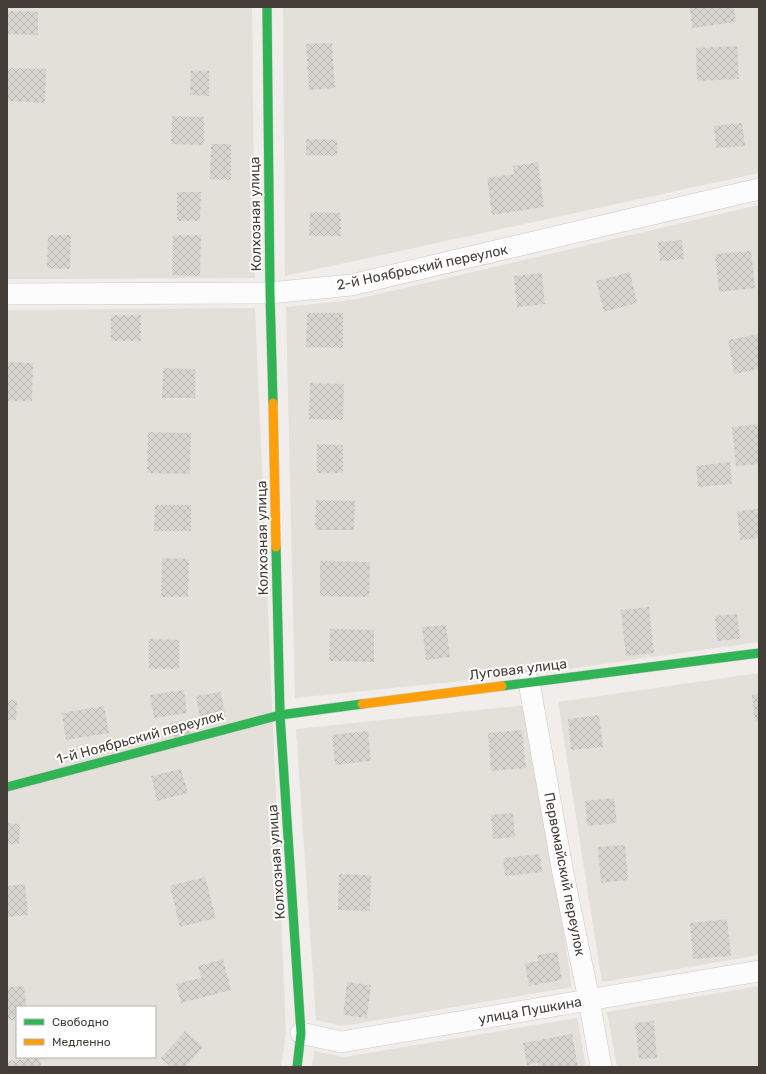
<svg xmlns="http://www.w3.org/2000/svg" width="766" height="1074" viewBox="0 0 766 1074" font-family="Rubik,sans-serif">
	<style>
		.residential { fill: #e3dfd9; fill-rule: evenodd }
		.building { fill: url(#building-cross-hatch) }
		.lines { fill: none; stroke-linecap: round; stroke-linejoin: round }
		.street-casing { stroke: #ccc9c6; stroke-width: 22 }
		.fast-casing { stroke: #cec9c2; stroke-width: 10 }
		.slow-casing { stroke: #cec9c2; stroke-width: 10 }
		.street { stroke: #fdfcfc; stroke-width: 21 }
		.fast { stroke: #30b455; stroke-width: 9 }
		.slow { stroke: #ff9f0a; stroke-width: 9 }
		.labels { text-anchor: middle; stroke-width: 4; stroke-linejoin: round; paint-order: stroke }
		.street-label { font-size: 14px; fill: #453e38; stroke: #fff }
	</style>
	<defs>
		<pattern id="building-cross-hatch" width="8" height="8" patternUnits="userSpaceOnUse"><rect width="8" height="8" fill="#d8d5d1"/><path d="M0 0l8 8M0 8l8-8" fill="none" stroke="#bbb8b4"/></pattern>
	</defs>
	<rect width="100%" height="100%" fill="#f0edea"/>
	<!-- residential -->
	<path class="residential" d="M7 7H252L255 278 7 279Z
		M283 7H759V173L285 276Z
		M759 205V642L539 673 295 698 286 307 353 300Z
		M255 308 286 1032 281 1067H7V310ZM17 1007H155V1057H17Z
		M759 673V955L602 982 558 702Z
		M528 705 572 987 342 1026 316 1020 296 729Z
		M759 986V1067H617L607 1012Z
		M577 1018 586 1067H312L314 1051 344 1057Z"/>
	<!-- building -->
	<path class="building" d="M702 7H734L736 22 692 28 690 8Z
		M8 11 38 12V35L7 34Z
		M332 43 335 88 309 90 306 44Z
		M737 46 739 79 697 81 696 48Z
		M7 68 46 69 45 103 7 101Z
		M191 71H209V96L190 95Z
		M172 116 204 117V145L171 144Z
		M742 123 745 146 716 148 714 126Z
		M306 139 337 140V156L306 155Z
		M211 144H231V180L210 179Z
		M538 162 544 207 492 215 487 178 514 174 513 166Z
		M177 192H201L200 221H177Z
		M310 212 341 213V236H309Z
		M48 235H71L70 269 47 268Z
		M173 235H201L200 276 172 275Z
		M682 240 684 259 660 261 658 242Z
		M751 251 755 288 719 292 715 254Z
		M630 272 637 303 604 312 596 281Z
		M542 273 545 304 517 307 514 276Z
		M307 313H343V348L306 347Z
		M111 315H141V341H111Z
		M759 334V369L734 374 728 340Z
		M7 362 33 363 32 401H7Z
		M163 368 195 369V398H162Z
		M310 383 344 384 343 420 309 419Z
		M759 424V464L736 466 732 427Z
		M148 432 191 433 190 474 147 473Z
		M317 444 343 445V473H317Z
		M730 462 732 484 698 487 696 466Z
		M316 500 355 501 354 530H315Z
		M155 505H191V531H154Z
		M759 509V538L740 540 737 511Z
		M162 558 189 559 188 597H161Z
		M320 561 370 562 369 597 320 596Z
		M649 607 654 653 626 656 621 610Z
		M737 614 740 639 717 641 715 616Z
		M446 625 450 657 426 660 422 627Z
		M330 629 374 630V662L329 661Z
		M149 639 179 640V669H149Z
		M184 690 187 713 154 718 150 695Z
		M221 692 226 721 201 725 196 696Z
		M759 694V720L755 721 752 695Z
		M7 700H17L16 720H7Z
		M104 706 109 733 66 740 62 713Z
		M599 715 603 747 571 750 568 719Z
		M189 720 191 734 173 737 171 723Z
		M522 730 526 768 491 771 488 733Z
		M368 731 371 761 335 765 332 735Z
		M181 769 188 793 157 801 151 776Z
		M614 798 617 823 587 826 585 801Z
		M513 813 515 837 493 839 491 815Z
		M7 823 20 824 19 844H7Z
		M625 845 628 880 601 883 598 847Z
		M540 854 542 872 505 876 503 858Z
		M339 874 371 875 370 911 338 910Z
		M205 877 216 918 180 927 170 886Z
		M25 884 28 915 7 917V886Z
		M727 919 731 956 693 959 690 923Z
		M557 952 562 980 529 986 525 963 538 961 537 955Z
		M223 959 231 990 181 1003 176 984 201 978 198 966Z
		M347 982 371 985 367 1018 343 1015Z
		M24 986 26 1007H17V1020H7V987Z
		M654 1021 657 1058 639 1059 635 1023Z
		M185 1031 203 1047 185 1067H171L161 1058Z
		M572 1034 578 1067H539L538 1063 527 1065 523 1043Z
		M40 1058 41 1067H7V1061Z"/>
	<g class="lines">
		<!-- street casing -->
		<g class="street-casing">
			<path id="street" d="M7 294 270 293 351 285 759 189
				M529 682 563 873 589 1000 601 1067
				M301 1033 341 1042 759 971"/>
		</g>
		<!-- fast casing -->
		<g class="fast-casing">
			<path id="fast" d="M267 7 270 293 273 403
				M276 547 280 715 301 1033 297 1067
				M502 686 759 653
				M7 787 280 715 362 704"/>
		</g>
		<!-- slow casing -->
		<g class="slow-casing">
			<path id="slow" d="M273 403 276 547
				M362 704 502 686"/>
		</g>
		<!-- street -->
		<use href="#street" class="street"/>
		<!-- fast -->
		<use href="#fast" class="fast"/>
		<!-- slow -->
		<use href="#slow" class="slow"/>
	</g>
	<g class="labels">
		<!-- street labels -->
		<g class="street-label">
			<text transform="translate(255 214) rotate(-91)" y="5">Колхозная улица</text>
			<text transform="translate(422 267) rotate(-12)" y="5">2-й Ноябрьский переулок</text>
			<text transform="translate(262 538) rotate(-91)" y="5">Колхозная улица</text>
			<text transform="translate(518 669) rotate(-7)" y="5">Луговая улица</text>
			<text transform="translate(140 737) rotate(-15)" y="5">1-й Ноябрьский переулок</text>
			<text transform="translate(276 862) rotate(-94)" y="5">Колхозная улица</text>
			<text transform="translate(565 874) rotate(79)" y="5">Первомайский переулок</text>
			<text transform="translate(530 1010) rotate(-10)" y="5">улица Пушкина</text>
		</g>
	</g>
	<!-- border -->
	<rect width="766" height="1074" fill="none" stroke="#453e38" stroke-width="16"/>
	<!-- legend -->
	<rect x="16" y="1006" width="140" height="52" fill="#ffffff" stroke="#b5b2af"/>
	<rect x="24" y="1019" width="20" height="6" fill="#30b455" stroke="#b5b2af"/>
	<text x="52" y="1026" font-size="12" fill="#453e38">Свободно</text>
	<rect x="24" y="1039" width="20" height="6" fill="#ff9f0a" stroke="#b5b2af"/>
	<text x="52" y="1046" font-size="12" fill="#453e38">Медленно</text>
</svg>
